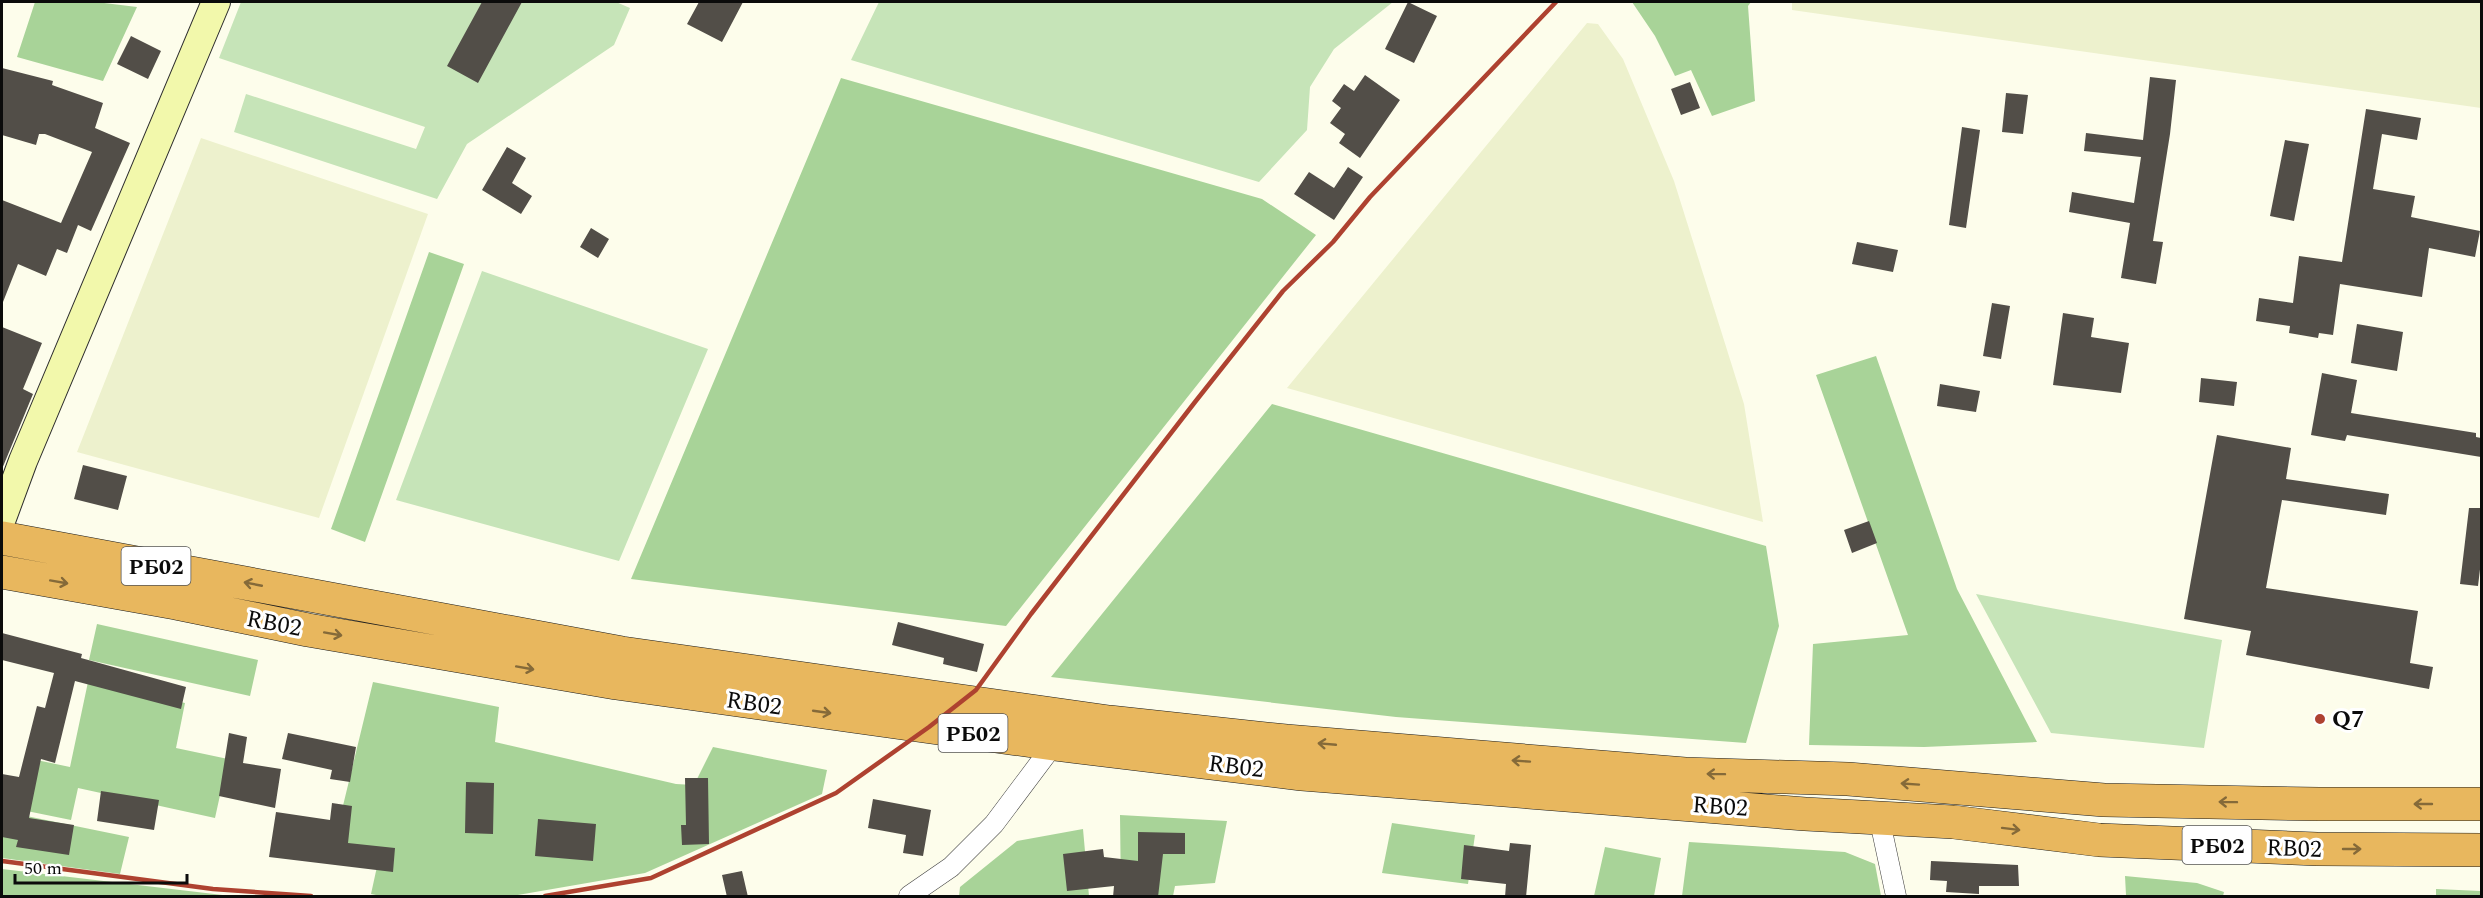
<svg xmlns="http://www.w3.org/2000/svg" width="2483" height="898" viewBox="0 0 2483 898" font-family="Spectral,serif">
	<style>
		.farmland { fill: #edf1cd }
		.green { fill: #c6e4b8 }
		.forest { fill: #a8d398 }
		.building { fill: #524e48 }
		.lines { fill: none; stroke-linecap: round; stroke-linejoin: round }
		.street-casing { stroke: #3e3e3e; stroke-width: 21 }
		.secondary-casing { stroke: #2d2d2d; stroke-width: 30 }
		.highway-casing { stroke: #1c1c1c; stroke-width: 34 }
		.street { stroke: #fff; stroke-width: 20 }
		.secondary { stroke: #f2f8ab; stroke-width: 28 }
		.highway { stroke: #e8b75e; stroke-width: 33 }
		.rail { stroke: #ae4230; stroke-width: 4.5 }
		.oneway { stroke: #856a39 }
		.poi-dot { fill: #ae4230; stroke: #fff; stroke-width: 2 }
		.labels { text-anchor: middle; stroke-width: 6; stroke-linejoin: round; paint-order: stroke }
		.shield { fill: #fff; stroke: #545454; stroke-width: 1.5 }
		.shield-label { font-size: 22px; font-weight: bold; fill: #0b0b0b }
		.street-label { font-size: 24px; fill: #0b0b0b; stroke: #fff }
		.poi-label { font-size: 24px; font-weight: bold; fill: #0b0b0b; stroke: #fff; text-anchor: start }
	</style>
	<rect width="100%" height="100%" fill="#fdfdeb"/>
	<!-- farmland -->
	<path class="farmland" d="M1792 2H2481V108L1792 10Z
		M1587 23 1598 24 1623 59 1674 181 1744 404 1763 522 1287 388Z
		M201 138 428 214 319 518 77 452Z"/>
	<!-- green -->
	<path class="green" d="M241 2H616L630 8 614 45 467 144 437 199 234 132 246 94 416 149 425 127 219 58Z
		M879 2H1393L1334 49 1310 87 1307 130 1259 182 851 60Z
		M482 271 708 349 619 561 396 500Z
		M1976 594 2222 640 2204 748 2051 733Z"/>
	<!-- forest -->
	<path class="forest" d="M35 2H96L137 7 103 81 17 57Z
		M1632 2H1751L1748 6 1755 101 1712 116 1691 70 1675 76 1655 36Z
		M841 78 1262 199 1316 235 1006 626 631 579Z
		M429 252 464 264 365 542 331 529Z
		M1876 356 1957 589 2037 742 1924 747 1809 745 1813 644 1908 635 1816 375Z
		M1272 404 1766 546 1779 626 1746 743 1396 717 1051 677Z
		M97 624 258 660 250 696 89 660Z
		M88 682 185 703 176 748 228 759 215 818 78 788 71 820 17 809 27 758 70 767Z
		M373 682 499 707 495 742 676 784 694 785 713 747 827 770 822 794 645 873 512 896H381L371 894 378 862 332 851Z
		M2 811 129 837 120 874 2 858Z
		M1120 815 1227 821 1215 883 1175 886 1173 896H1121Z
		M1392 823 1475 835 1468 884 1382 873Z
		M1083 829 1089 896H959L960 887 1017 841Z
		M1689 842 1845 852 1875 864 1881 896H1682Z
		M1605 847 1661 858 1654 896H1594Z
		M2 869 231 896H2Z
		M2125 876 2197 883 2224 892 2223 896H2111L2126 895Z
		M2436 889 2481 891V896H2436Z"/>
	<!-- building -->
	<path class="building" d="M482 2H522L478 83 447 66Z
		M699 2H743L722 42 687 24Z
		M1408 2 1437 16 1414 63 1385 49Z
		M131 36 161 51 148 79 117 64Z
		M2 68 53 81 52 85 103 103 95 128 130 143 91 231 78 225 67 253 57 249 46 276 18 264 3 302 2 200 61 223 92 152 45 134H39L36 145 2 135Z
		M1365 75 1400 100 1360 158 1339 143 1345 134 1330 123 1341 108 1332 101 1344 84 1354 91Z
		M2150 77 2176 80 2170 134 2153 241 2163 242 2156 284 2121 278 2130 223 2069 212 2072 192 2134 203 2141 157 2084 151 2086 133 2143 140Z
		M1690 82 1700 108 1681 115 1671 89Z
		M2006 93 2028 95 2023 134 2002 132Z
		M2366 109 2421 118 2417 140 2382 134 2373 189 2415 196 2411 217 2480 231 2475 257 2429 248 2422 297 2340 284 2333 335 2319 333 2318 338 2289 333 2290 326 2256 321 2259 298 2293 303 2299 256 2342 262Z
		M1962 127 1980 130 1966 228 1949 225Z
		M2285 140 2309 144 2294 221 2270 216Z
		M507 147 526 158 512 183 532 196 521 214 482 190Z
		M1348 167 1363 177 1334 220 1294 194 1309 172 1334 188Z
		M591 228 609 239 598 258 580 247Z
		M1857 242 1898 250 1893 272 1852 264Z
		M1992 303 2010 306 2001 359 1983 356Z
		M2063 313 2094 318 2091 337 2129 343 2121 393 2053 385Z
		M2357 324 2403 332 2397 371 2351 363Z
		M2 327 42 343 23 389 33 394 2 469Z
		M2322 373 2357 380 2351 413 2476 433V437L2481 438V457L2347 435 2345 441 2311 435Z
		M2201 378 2237 382 2234 406 2199 402Z
		M1940 384 1980 391 1976 412 1937 406Z
		M2217 435 2291 448 2286 479 2389 494 2386 515 2282 500 2266 588 2418 611 2410 663 2433 667 2429 689 2246 655 2251 631 2184 619Z
		M83 465 127 476 118 510 74 499Z
		M2469 508H2481V561L2478 586 2460 584Z
		M1869 521 1877 543 1852 553 1844 530Z
		M898 622 984 644 977 672 943 664 944 658 892 645Z
		M2 633 82 654 81 658 186 687 181 709 75 681 55 763 41 759 29 818 74 825 69 855 16 847 18 840 2 837V774L19 777 37 706 45 708 54 673 2 660Z
		M229 733 247 737 243 763 281 769 275 808 219 796Z
		M288 733 356 747 350 782 330 779 332 770 282 759Z
		M685 778H708L709 844 682 845 681 825H686Z
		M466 782 494 783 493 834 465 833Z
		M101 791 159 800 154 830 97 821Z
		M873 799 931 810 923 856 903 853 906 835 868 828Z
		M332 803 352 806 348 843 395 848 393 872 269 857 276 812 330 820Z
		M538 819 596 824 593 861 535 856Z
		M1138 832 1185 833V854H1163L1158 897H1113L1114 886 1067 891 1063 854 1103 849 1104 857 1138 861Z
		M1510 843 1531 845 1526 897H1505L1506 884 1461 879 1464 845 1509 851Z
		M1931 861 2018 865 2019 886H1979V894L1946 892 1947 881 1930 880Z
		M742 871 748 897H727L722 875Z"/>
	<g class="lines">
		<!-- street casing -->
		<g class="street-casing">
			<path id="street" d="M1879 817 1896 896
				M909 896 951 867 994 824 1054 744"/>
		</g>
		<!-- secondary casing -->
		<g class="secondary-casing">
			<path id="secondary" d="M2 518 23 461 216 2"/>
		</g>
		<!-- highway casing -->
		<g class="highway-casing">
			<path id="highway" d="M2 538 622 653 1109 722 1286 741 1685 774 1848 779 2104 800 2319 804H2482
				M2 572 176 603 308 630 616 683 1054 744 1302 774 1805 814 1953 822 2099 840 2317 849 2482 850"/>
		</g>
		<!-- street -->
		<use href="#street" class="street"/>
		<!-- secondary -->
		<use href="#secondary" class="secondary"/>
		<!-- highway -->
		<use href="#highway" class="highway"/>
		<!-- rail -->
		<path class="rail" d="M2 861 213 889 311 896
			M545 896 651 878 836 793 929 727 976 690 1031 614 1195 402 1283 291 1333 242 1370 197 1556 2"/>
	</g>
	<!-- one-way arrows -->
	<defs><path id="oneway-shaft" d="M-6 0H5M1.5-3L5.5 0L1.5 3" fill="none" stroke-width="1.6" stroke-linecap="round" stroke-linejoin="round" transform="scale(1.5)"/></defs>
	<g class="oneway">
		<use href="#oneway-shaft" transform="translate(59 582) rotate(10)"/>
		<use href="#oneway-shaft" transform="translate(253 584) rotate(-169)"/>
		<use href="#oneway-shaft" transform="translate(333 634) rotate(10)"/>
		<use href="#oneway-shaft" transform="translate(525 668) rotate(10)"/>
		<use href="#oneway-shaft" transform="translate(822 712) rotate(8)"/>
		<use href="#oneway-shaft" transform="translate(1327 744) rotate(-175)"/>
		<use href="#oneway-shaft" transform="translate(1521 761) rotate(-176)"/>
		<use href="#oneway-shaft" transform="translate(1716 774) rotate(-179)"/>
		<use href="#oneway-shaft" transform="translate(1910 784) rotate(-176)"/>
		<use href="#oneway-shaft" transform="translate(2228 802) rotate(-179)"/>
		<use href="#oneway-shaft" transform="translate(2423 804) rotate(180)"/>
		<use href="#oneway-shaft" transform="translate(2011 829) rotate(7)"/>
		<use href="#oneway-shaft" transform="translate(2352 849)"/>
	</g>
	<!-- markers -->
	<circle class="poi-dot" cx="2320" cy="719" r="6"/>
	<g class="labels">
		<!-- shield labels -->
		<g class="shield">
			<rect x="121.5" y="547" width="69" height="38" rx="4.5"/>
			<rect x="938.5" y="714" width="69" height="38" rx="4.5"/>
			<rect x="2182.5" y="826" width="69" height="38" rx="4.5"/>
		</g>
		<g class="shield-label">
			<text x="156" y="574">РБ02</text>
			<text x="973" y="741">РБ02</text>
			<text x="2217" y="853">РБ02</text>
		</g>
		<!-- street labels -->
		<g class="street-label">
			<text transform="translate(274 623) rotate(11)" y="8">RB02</text>
			<text transform="translate(754 703) rotate(8)" y="8">RB02</text>
			<text transform="translate(1236 766) rotate(7)" y="8">RB02</text>
			<text transform="translate(1720 806) rotate(4)" y="8">RB02</text>
			<text transform="translate(2294 848) rotate(2)" y="8">RB02</text>
		</g>
		<!-- poi labels -->
		<g class="poi-label">
			<text x="2332" y="727">Q7</text>
		</g>
	</g>
	<!-- border -->
	<rect width="2483" height="898" fill="none" stroke="#0b0b0b" stroke-width="6"/>
	<!-- scale -->
	<path d="M15 874v9h172v-9" fill="none" stroke="#0b0b0b" stroke-width="3"/>
	<text x="24" y="874" font-size="18" fill="#0b0b0b" stroke="#ffffff" stroke-width="4.5" paint-order="stroke">50 m</text>
</svg>
